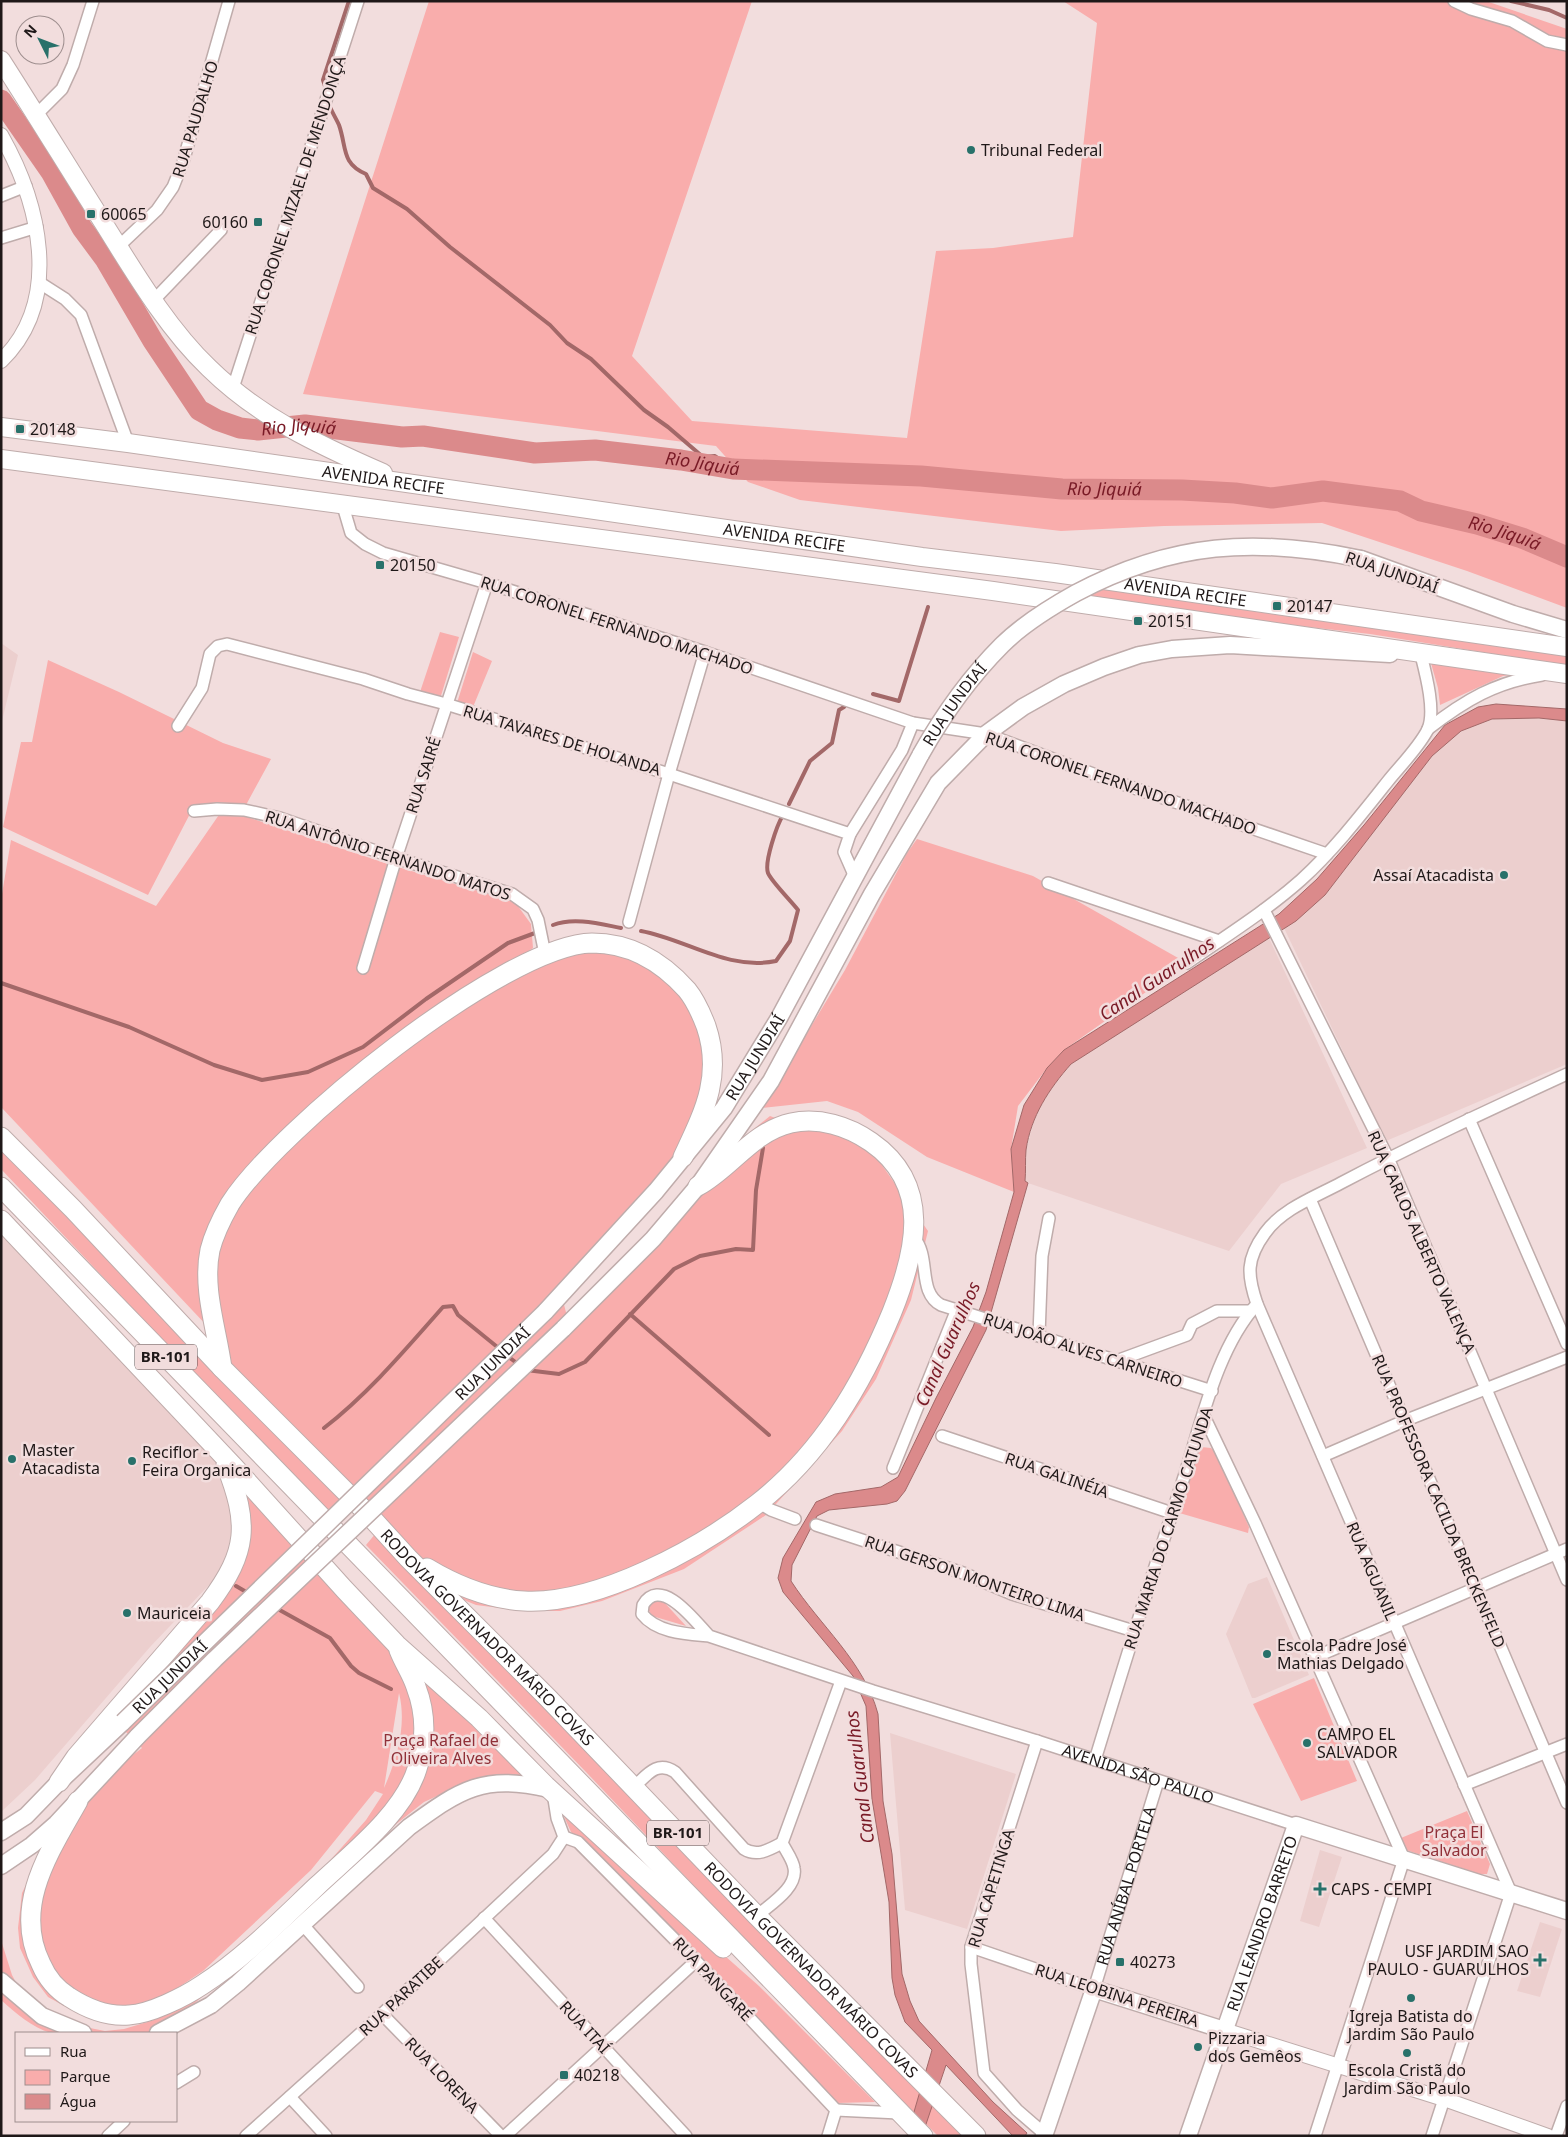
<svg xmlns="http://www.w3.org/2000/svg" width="1568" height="2137" viewBox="0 0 1568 2137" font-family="'Noto Sans',sans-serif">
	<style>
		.built { fill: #eccfce }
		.green { fill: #f9adac; fill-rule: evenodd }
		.water { fill: #db8a8b; stroke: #a36868 }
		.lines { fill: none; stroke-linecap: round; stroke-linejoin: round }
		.stream { stroke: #a36868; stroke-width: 4 }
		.river { stroke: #db8a8b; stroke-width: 21 }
		.minor-casing { stroke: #bfacab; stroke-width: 14 }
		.tertiary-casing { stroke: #bfacab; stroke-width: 16 }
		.secondary-casing { stroke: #bfacab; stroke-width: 19 }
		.primary-casing { stroke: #bfacab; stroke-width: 20 }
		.trunk-casing { stroke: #bfacab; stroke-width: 21 }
		.minor { stroke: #fff; stroke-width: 11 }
		.tertiary { stroke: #fff; stroke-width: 14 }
		.secondary { stroke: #fff; stroke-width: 16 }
		.primary { stroke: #fff; stroke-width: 18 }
		.trunk { stroke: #fff; stroke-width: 19 }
		.secondary-bridge-casing { stroke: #bfacab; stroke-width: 19; stroke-linecap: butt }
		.secondary-bridge { stroke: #fff; stroke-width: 16 }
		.poi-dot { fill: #28716a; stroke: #f2dddd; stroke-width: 2 }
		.labels { text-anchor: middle; stroke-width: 5; stroke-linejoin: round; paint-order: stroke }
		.shield { fill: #f2dddd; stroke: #5e5353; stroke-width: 1 }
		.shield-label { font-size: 15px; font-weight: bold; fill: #1f1818 }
		.street-label { font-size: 16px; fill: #1f1818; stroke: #f2dddd }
		.poi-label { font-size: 16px; fill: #1f1818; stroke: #f2dddd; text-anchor: start }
		.park-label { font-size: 16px; fill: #903038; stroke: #f2dddd }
		.water-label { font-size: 18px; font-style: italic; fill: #791a26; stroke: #f2dddd }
	</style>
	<rect width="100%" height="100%" fill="#f2dddd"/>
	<!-- built -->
	<path class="built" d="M1 643 18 655 1 725Z
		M1539 718 1567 721V1064L1386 1141 1284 928 1325 895 1432 756 1461 731 1492 719Z
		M1269 938 1367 1148 1281 1184 1229 1251 1025 1182 1026 1150 1033 1125 1042 1101 1071 1064Z
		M1 1222 212 1444 233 1501 229 1564 150 1647 35 1780 1 1812Z
		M1267 1577 1309 1675 1255 1698H1252L1226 1634 1248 1584Z
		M890 1733 1016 1774 967 1929 905 1910Z
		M1320 1850 1342 1857 1319 1927 1300 1921Z
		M1540 1922 1562 1929 1540 1997 1517 1991Z"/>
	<!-- green -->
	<path class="green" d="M429 1H752L632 356 692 421 907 438 936 251 993 248 1073 237 1097 23 1063 1H1486L1567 29V608L1467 571 1322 523 1164 526 1061 531 800 500 748 482 716 446 303 394Z
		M1111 584 1567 651V666L1370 634 1300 626 1083 596Z
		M440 632 459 637 440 699 420 692Z
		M473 652 492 661 473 707 457 703Z
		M1429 656 1534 671 1503 676 1440 705 1438 688Z
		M48 660 119 692 223 743 271 759 246 805 194 806 148 895 3 827 21 742H32Z
		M223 809 388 864 515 902 531 924 533 948 381 1050 224 1199 200 1250 203 1300 209 1328 1 1107V900L11 840 156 906Z
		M917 839 1033 876 1187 963 1064 1050 1047 1068 1018 1106 1011 1149 1014 1192 927 1157 858 1112 827 1101 762 1108 845 970 907 853Z
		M627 942 678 981 713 1065 682 1157 562 1297 568 1320 723 1154 770 1116 797 1126 836 1128 877 1158 928 1231 911 1300 876 1379 842 1431 766 1515 684 1569 602 1601 560 1611H525L476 1605 442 1591 222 1368 208 1289 231 1203 392 1050 567 947Z
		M1 1141 344 1498 330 1512 241 1423 1 1169Z
		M1201 1447 1211 1448 1216 1453 1249 1527 1248 1533 1176 1512 1198 1449Z
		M239 1472 546 1786 457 1787 424 1802 395 1825 195 2003 162 2025 147 2033H51C31 2027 17 2014 1 2000V1940L12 1975 23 1996 60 2022 105 2031 124 2029 154 2020 185 2000 279 1918 366 1820 383 1794 375 1791 311 1870 203 1971 149 2007 93 2013 66 2007 48 1997 33 1977 20 1948 18 1928 22 1893 39 1858 54 1837 125 1761 142 1748 111 1717 233 1575ZM399 1693C407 1725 397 1759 384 1788Z
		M376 1533 969 2136H938L831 2030 586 1772 366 1545Z
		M653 1601H663L686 1626 652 1616 648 1609Z
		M1314 1678 1357 1781 1301 1801 1253 1704Z
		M1467 1811 1490 1864 1487 1874H1479L1400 1848 1396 1840Z
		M562 1812 759 1986 875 2102 836 2103 704 1963 571 1832Z"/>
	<!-- water -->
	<path class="water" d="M1496 704 1567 709V721L1539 718 1492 719 1461 731 1432 756 1325 895 1296 921 1071 1064C1049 1089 1031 1116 1026 1150 1025 1160 1026 1171 1025 1181L1028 1183 986 1330 905 1491 897 1501 887 1504 829 1510 817 1516 792 1565 791 1581C820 1626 864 1661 878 1714L883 1801 892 1854 902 1974 910 2001 919 2021 993 2102 1027 2133 1025 2136H1013L946 2065 922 2136H907L932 2050 905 2022 895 1995 892 1978 889 1902 872 1799 866 1706 853 1676 783 1592 778 1578 783 1558 816 1502 835 1494 881 1487 898 1477 936 1398 973 1327 986 1292 1014 1192 1011 1149 1024 1105 1047 1068 1064 1050 1279 914 1317 879 1364 825 1445 725 1478 707Z"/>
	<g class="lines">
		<!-- stream -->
		<path class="stream" d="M1511 1 1549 10 1567 18
			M326 89 323 80 349 1
			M329 104C331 111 336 118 339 125 347 148 341 163 366 174L373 188 407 209 450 247 550 325 567 343 591 359 644 410 668 427 703 457 715 456 733 469
			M873 694 899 701 928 607
			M789 804 810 761 832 743 839 710 844 707
			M553 925C574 917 600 924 621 928
			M641 931C686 939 727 971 776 961L790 941 798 910C792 902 771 881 768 873 764 862 777 825 783 815
			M1 983 129 1027 214 1065 262 1080 308 1072 363 1047 426 999 508 943 535 933
			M630 1314 769 1435
			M506 1355 518 1364
			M526 1370 559 1374 585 1362 674 1269 700 1256 736 1249 753 1250 756 1190 763 1148
			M324 1428C369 1393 405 1350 443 1307L453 1306 458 1315 501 1350
			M236 1586 248 1593
			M276 1608 330 1638 351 1666 359 1673 391 1689"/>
		<!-- river -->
		<path class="river" id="s1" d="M1 100 51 172 82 228 105 259 153 341 199 410 217 420 240 428 258 430 305 425 402 437 423 436 535 453 595 450 681 460 733 469 921 476 1062 489 1182 490 1235 493 1272 498 1323 491 1400 501 1421 511 1477 524 1522 538 1567 557"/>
		<!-- minor casing -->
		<g class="minor-casing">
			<g id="minor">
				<path d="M1454 1 1471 9 1512 21 1547 41 1567 45"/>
				<path d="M36 115 62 89 73 65 93 1"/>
				<path d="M1 196 26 186"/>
				<path d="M1 238 37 227"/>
				<path d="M118 247 157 210 173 187 183 162 229 1"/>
				<path d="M40 283 65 299 81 315 128 443"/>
				<path d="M154 300 221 230"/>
				<path d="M233 388 358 1"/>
				<path d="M343 506 351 533 365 544 383 553 487 583 705 652 913 723 986 734 1096 775 1327 854"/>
				<path d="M178 726 202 688 210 654 218 646 227 644 363 679 408 694 446 704 669 774 850 834 844 852 855 877"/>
				<path d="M1428 729C1465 700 1496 682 1542 675"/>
				<path d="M194 811 217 809 244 810 280 818 396 858 512 894 533 909 538 920 545 954"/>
				<path d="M850 834 902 750 913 723"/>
				<path d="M1048 883 1219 941"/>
				<path d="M1264 910 1388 1158 1567 1580"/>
				<path d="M629 922 669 774 705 652"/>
				<path d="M1187 963C1226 936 1266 911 1301 880 1333 851 1361 815 1388 781 1400 766 1420 746 1428 729 1436 710 1425 671 1420 651"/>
				<path d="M363 968 396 858 487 583"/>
				<path d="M1469 1119 1567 1344"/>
				<path d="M1310 1199 1567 1803"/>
				<path d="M914 1238C931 1257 917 1292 941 1305L1212 1391"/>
				<path d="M1039 1335 1042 1256 1049 1218"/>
				<path d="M1119 1360 1187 1335 1192 1324 1217 1311H1251"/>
				<path d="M1204 1416 1255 1523 1404 1859 1315 2136"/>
				<path d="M942 1436 1172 1513"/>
				<path d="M1323 1456 1404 1421 1567 1357"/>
				<path d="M893 1468 957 1309"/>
				<path d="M759 1503 771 1510 795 1519"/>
				<path d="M816 1525 963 1573 1012 1594 1134 1631"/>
				<path id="s2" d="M709 1636C695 1621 661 1575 643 1605L642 1614C657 1633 687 1634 709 1636L873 1691 1037 1741 1296 1825"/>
				<path d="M1313 1658 1567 1549"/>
				<path d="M1037 1741 971 1947V1964L984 2073 1017 2110 1047 2136"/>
				<path d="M1095 1760C1124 1665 1153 1571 1184 1477 1202 1421 1217 1348 1257 1304"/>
				<path d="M1464 1785 1567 1744"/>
				<path d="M634 1787C647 1775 657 1760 675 1772L744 1849C757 1857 769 1850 782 1843"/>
				<path d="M564 1837 578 1842 696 1961 836 2110 828 2136"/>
				<path d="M757 1916C769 1905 798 1888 794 1868 793 1860 786 1851 782 1843L841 1681"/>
				<path d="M484 1918 686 2136"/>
				<path d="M303 1925 358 1987"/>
				<path id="s3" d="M971 1947 1094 1989 1158 1781"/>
				<path d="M382 2014 501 2136"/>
				<path d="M176 2083 194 2072"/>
				<path d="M290 2097 326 2136"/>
				<path d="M836 2110 899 2113"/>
				<path d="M108 2136 124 2121"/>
				<path d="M246 2136 382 2014 553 1854 564 1837 557 1818 553 1793"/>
				<path d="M505 2136 696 1961"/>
				<path d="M1432 2136 1511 1893 1257 1304C1247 1275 1246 1259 1265 1233 1282 1209 1315 1197 1341 1183 1415 1144 1491 1109 1567 1074"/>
				<path d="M1556 2136 1567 2106"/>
			</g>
		</g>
		<!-- tertiary casing -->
		<g class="tertiary-casing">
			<path id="tertiary" d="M1 135C39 202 64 300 1 361
				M1224 2030 1444 2099 1548 2136"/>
		</g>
		<!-- secondary casing -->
		<g class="secondary-casing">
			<g id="secondary">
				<path d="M1361 559 1513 614 1567 630"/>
				<path id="s4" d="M545 1312 656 1191 724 1108 779 1018 921 754"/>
				<path d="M563 1329 653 1239 698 1186 771 1081 872 894 938 783 986 734 1023 707 1064 684 1104 667 1139 655 1172 649 1230 645 1390 654"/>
				<path d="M1 1832 26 1816 59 1782 123 1722"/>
				<path d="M1 1866 32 1845 56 1824 138 1736"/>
				<path d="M1 1981 42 2016 83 2033"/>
				<path d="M158 2033 211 2005 238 1983 409 1827C461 1789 483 1774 549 1789"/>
				<path d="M1044 2136 1094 1989 1224 2030"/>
				<path id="s5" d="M1188 2136 1296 1825 1567 1911"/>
			</g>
		</g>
		<!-- primary casing -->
		<g class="primary-casing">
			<g id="primary">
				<path d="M1 60C37 116 71 172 106 227 136 275 168 329 209 368 260 418 319 445 383 473"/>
				<path id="s6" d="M1 427 128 443 922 557 1055 573 1567 647"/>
				<path d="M1 459 993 591 1567 674"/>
			</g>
		</g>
		<!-- trunk casing -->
		<g class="trunk-casing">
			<g id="trunk">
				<path id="s7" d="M1 1137 73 1209 222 1368 368 1514 408 1558 548 1698 757 1916 976 2136"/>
				<path d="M1 1187 923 2136"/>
				<path d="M1 1220 235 1468 344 1589 397 1645 479 1718 546 1786 723 1948"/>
				<path d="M222 1368C217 1330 202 1289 210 1250 214 1234 222 1218 230 1204 277 1130 504 945 592 943 630 943 662 962 687 990 696 1001 701 1013 706 1026 723 1076 704 1112 683 1157"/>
				<path d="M427 1568C457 1586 489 1599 524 1601 597 1605 701 1548 757 1504 821 1454 862 1385 892 1312 916 1252 933 1185 871 1142 848 1126 819 1117 791 1123 752 1132 731 1168 698 1186"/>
				<path d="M59 1782 76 1757 210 1602C248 1551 249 1524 226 1465"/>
				<path d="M78 1801C50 1851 12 1906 41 1964 47 1978 56 1989 69 1997 86 2008 107 2017 129 2015 150 2014 184 1997 202 1985 244 1958 280 1921 317 1886 351 1854 403 1814 417 1769 426 1742 426 1713 416 1687 412 1674 404 1663 399 1650"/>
			</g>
		</g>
		<!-- minor -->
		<use href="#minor" class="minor"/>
		<!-- tertiary -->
		<use href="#tertiary" class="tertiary"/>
		<!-- secondary -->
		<use href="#secondary" class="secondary"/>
		<!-- primary -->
		<use href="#primary" class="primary"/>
		<!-- trunk -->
		<use href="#trunk" class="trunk"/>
		<!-- secondary-bridge casing -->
		<g class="secondary-bridge-casing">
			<g id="secondary-bridge">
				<path id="s8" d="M921 754C943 715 970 677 1002 645 1023 624 1049 608 1076 593 1172 542 1256 537 1361 559"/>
				<path id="s9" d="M123 1722 545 1312"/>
				<path d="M138 1736 215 1659 563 1329"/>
			</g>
		</g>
		<!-- secondary-bridge -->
		<use href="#secondary-bridge" class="secondary-bridge"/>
	</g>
	<!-- markers -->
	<g class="poi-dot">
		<circle cx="971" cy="150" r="5"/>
		<rect x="86" y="209" width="10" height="10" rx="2.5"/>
		<rect x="253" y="217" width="10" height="10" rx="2.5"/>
		<rect x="15" y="424" width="10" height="10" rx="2.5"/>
		<rect x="375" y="560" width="10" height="10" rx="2.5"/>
		<rect x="1272" y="601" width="10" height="10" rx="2.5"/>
		<rect x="1133" y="616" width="10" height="10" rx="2.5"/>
		<circle cx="1504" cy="875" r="5"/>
		<circle cx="12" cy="1459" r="5"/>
		<circle cx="132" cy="1461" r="5"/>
		<circle cx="127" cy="1613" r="5"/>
		<circle cx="1267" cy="1654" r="5"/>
		<circle cx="1307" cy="1743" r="5"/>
		<path d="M1317.5 1881.5h5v5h5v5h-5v5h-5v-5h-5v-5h5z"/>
		<path d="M1537.5 1952.5h5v5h5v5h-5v5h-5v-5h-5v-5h5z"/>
		<rect x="1115" y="1957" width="10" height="10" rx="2.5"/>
		<circle cx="1411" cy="1998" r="5"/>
		<circle cx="1198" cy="2047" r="5"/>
		<circle cx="1407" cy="2053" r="5"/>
		<rect x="559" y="2070" width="10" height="10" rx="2.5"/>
	</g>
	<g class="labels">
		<!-- shield labels -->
		<g class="shield">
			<rect x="135" y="1344.5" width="62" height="25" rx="4"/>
			<rect x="647" y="1820.5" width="62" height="25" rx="4"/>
		</g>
		<g class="shield-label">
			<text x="166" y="1362">BR-101</text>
			<text x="678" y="1838">BR-101</text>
		</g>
		<!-- street labels -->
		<g class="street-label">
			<text transform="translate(195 119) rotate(-73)" y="6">RUA PAUDALHO</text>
			<text transform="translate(295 195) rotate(-72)" y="6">RUA CORONEL MIZAEL DE MENDONÇA</text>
			<text dy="6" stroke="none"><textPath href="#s6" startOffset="386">AVENIDA RECIFE</textPath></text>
			<text dy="6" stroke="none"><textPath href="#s6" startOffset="791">AVENIDA RECIFE</textPath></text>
			<text transform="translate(1392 572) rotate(19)" y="6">RUA JUNDIAÍ</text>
			<text dy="6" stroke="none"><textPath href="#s6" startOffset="1196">AVENIDA RECIFE</textPath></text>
			<text transform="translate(617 625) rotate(18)" y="6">RUA CORONEL FERNANDO MACHADO</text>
			<text dy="6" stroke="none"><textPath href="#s8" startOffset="60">RUA JUNDIAÍ</textPath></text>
			<text transform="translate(562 740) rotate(17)" y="6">RUA TAVARES DE HOLANDA</text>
			<text transform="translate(423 775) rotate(-72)" y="6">RUA SAIRÉ</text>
			<text transform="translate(1121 783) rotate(19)" y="6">RUA CORONEL FERNANDO MACHADO</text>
			<text transform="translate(388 855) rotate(18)" y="6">RUA ANTÔNIO FERNANDO MATOS</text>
			<text dy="6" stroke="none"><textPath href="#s4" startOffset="331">RUA JUNDIAÍ</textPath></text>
			<text transform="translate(1422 1242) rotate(66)" y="6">RUA CARLOS ALBERTO VALENÇA</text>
			<text transform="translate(1083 1350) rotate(18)" y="6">RUA JOÃO ALVES CARNEIRO</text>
			<text dy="6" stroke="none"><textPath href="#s9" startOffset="515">RUA JUNDIAÍ</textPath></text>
			<text transform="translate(1057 1475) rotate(19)" y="6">RUA GALINÉIA</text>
			<text transform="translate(1439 1501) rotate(67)" y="6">RUA PROFESSORA CACILDA BRECKENFELD</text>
			<text transform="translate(1168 1528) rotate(-72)" y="6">RUA MARIA DO CARMO CATUNDA</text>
			<text transform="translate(1372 1571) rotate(67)" y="6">RUA AGUANIL</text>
			<text transform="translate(975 1578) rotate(19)" y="6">RUA GERSON MONTEIRO LIMA</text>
			<text dy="6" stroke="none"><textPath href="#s7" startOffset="698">RODOVIA GOVERNADOR MÁRIO COVAS</textPath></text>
			<text dy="6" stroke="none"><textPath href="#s9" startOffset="65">RUA JUNDIAÍ</textPath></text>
			<text dy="6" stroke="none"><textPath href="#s2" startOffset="618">AVENIDA SÃO PAULO</textPath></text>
			<text dy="6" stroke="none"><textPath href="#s3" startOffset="238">RUA ANÍBAL PORTELA</textPath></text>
			<text transform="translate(991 1888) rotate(-73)" y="6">RUA CAPETINGA</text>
			<text dy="6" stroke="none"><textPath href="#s5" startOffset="225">RUA LEANDRO BARRETO</textPath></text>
			<text dy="6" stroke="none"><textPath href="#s7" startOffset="1162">RODOVIA GOVERNADOR MÁRIO COVAS</textPath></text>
			<text transform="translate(713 1979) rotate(47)" y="6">RUA PANGARÉ</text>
			<text transform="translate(1117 1995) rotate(18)" y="6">RUA LEOBINA PEREIRA</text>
			<text transform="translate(401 1996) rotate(-43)" y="6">RUA PARATIBE</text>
			<text transform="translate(585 2027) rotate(47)" y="6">RUA ITAÍ</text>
			<text transform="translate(442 2075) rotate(46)" y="6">RUA LORENA</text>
		</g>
		<!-- poi labels -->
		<g class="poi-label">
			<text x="981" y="156">Tribunal Federal</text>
			<text x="101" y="220">60065</text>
			<text x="248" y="228" text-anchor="end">60160</text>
			<text x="30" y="435">20148</text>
			<text x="390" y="571">20150</text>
			<text x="1287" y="612">20147</text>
			<text x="1148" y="627">20151</text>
			<text x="1494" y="881" text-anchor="end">Assaí Atacadista</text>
			<text x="22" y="1456">Master<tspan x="22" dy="18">Atacadista</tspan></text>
			<text x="142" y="1458">Reciflor -<tspan x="142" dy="18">Feira Organica</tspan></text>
			<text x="137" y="1619">Mauriceia</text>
			<text x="1277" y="1651">Escola Padre José<tspan x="1277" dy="18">Mathias Delgado</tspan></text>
			<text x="1317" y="1740">CAMPO EL<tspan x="1317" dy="18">SALVADOR</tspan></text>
			<text x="1331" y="1895">CAPS - CEMPI</text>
			<text x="1529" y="1957" text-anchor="end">USF JARDIM SAO<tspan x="1529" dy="18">PAULO - GUARULHOS</tspan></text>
			<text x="1130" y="1968">40273</text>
			<text x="1411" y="2022" text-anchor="middle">Igreja Batista do<tspan x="1411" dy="18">Jardim São Paulo</tspan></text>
			<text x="1208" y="2044">Pizzaria<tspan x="1208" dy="18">dos Gemêos</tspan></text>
			<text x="1407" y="2076" text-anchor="middle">Escola Cristã do<tspan x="1407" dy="18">Jardim São Paulo</tspan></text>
			<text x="574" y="2081">40218</text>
		</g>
		<!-- park labels -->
		<g class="park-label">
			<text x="441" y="1746">Praça Rafael de<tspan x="441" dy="18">Oliveira Alves</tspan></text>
			<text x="1454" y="1838">Praça El<tspan x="1454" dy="18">Salvador</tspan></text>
		</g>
		<!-- water labels -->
		<g class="water-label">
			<text dy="6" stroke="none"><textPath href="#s1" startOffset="472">Rio Jiquiá</textPath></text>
			<text dy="6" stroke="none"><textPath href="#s1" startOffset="879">Rio Jiquiá</textPath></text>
			<text dy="6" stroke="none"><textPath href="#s1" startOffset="1282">Rio Jiquiá</textPath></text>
			<text dy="6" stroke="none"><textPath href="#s1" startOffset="1689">Rio Jiquiá</textPath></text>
			<text transform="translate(1157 979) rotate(-34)" y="6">Canal Guarulhos</text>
			<text transform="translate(948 1344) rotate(-66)" y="6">Canal Guarulhos</text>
			<text transform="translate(860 1777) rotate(-97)" y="6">Canal Guarulhos</text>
		</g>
	</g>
	<!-- border -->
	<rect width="1568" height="2137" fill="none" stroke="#1f1818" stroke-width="5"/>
	<!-- legend -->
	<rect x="15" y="2032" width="162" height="90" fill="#f2dddd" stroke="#9e8e8e"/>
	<rect x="25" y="2048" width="25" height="8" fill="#ffffff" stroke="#9e8e8e"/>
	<text x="60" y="2057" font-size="15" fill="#1f1818">Rua</text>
	<rect x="25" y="2070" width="25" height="15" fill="#f9adac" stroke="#9e8e8e"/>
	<text x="60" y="2082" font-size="15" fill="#1f1818">Parque</text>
	<rect x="25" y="2094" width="25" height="15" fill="#db8a8b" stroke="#9e8e8e"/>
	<text x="60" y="2107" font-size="15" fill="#1f1818">Água</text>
	<!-- north arrow -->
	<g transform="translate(40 40) rotate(312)"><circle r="24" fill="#f2dddd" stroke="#9e8e8e"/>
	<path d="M0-4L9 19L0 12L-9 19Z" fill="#28716a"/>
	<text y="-8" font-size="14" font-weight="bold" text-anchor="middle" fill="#1f1818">N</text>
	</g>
</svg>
